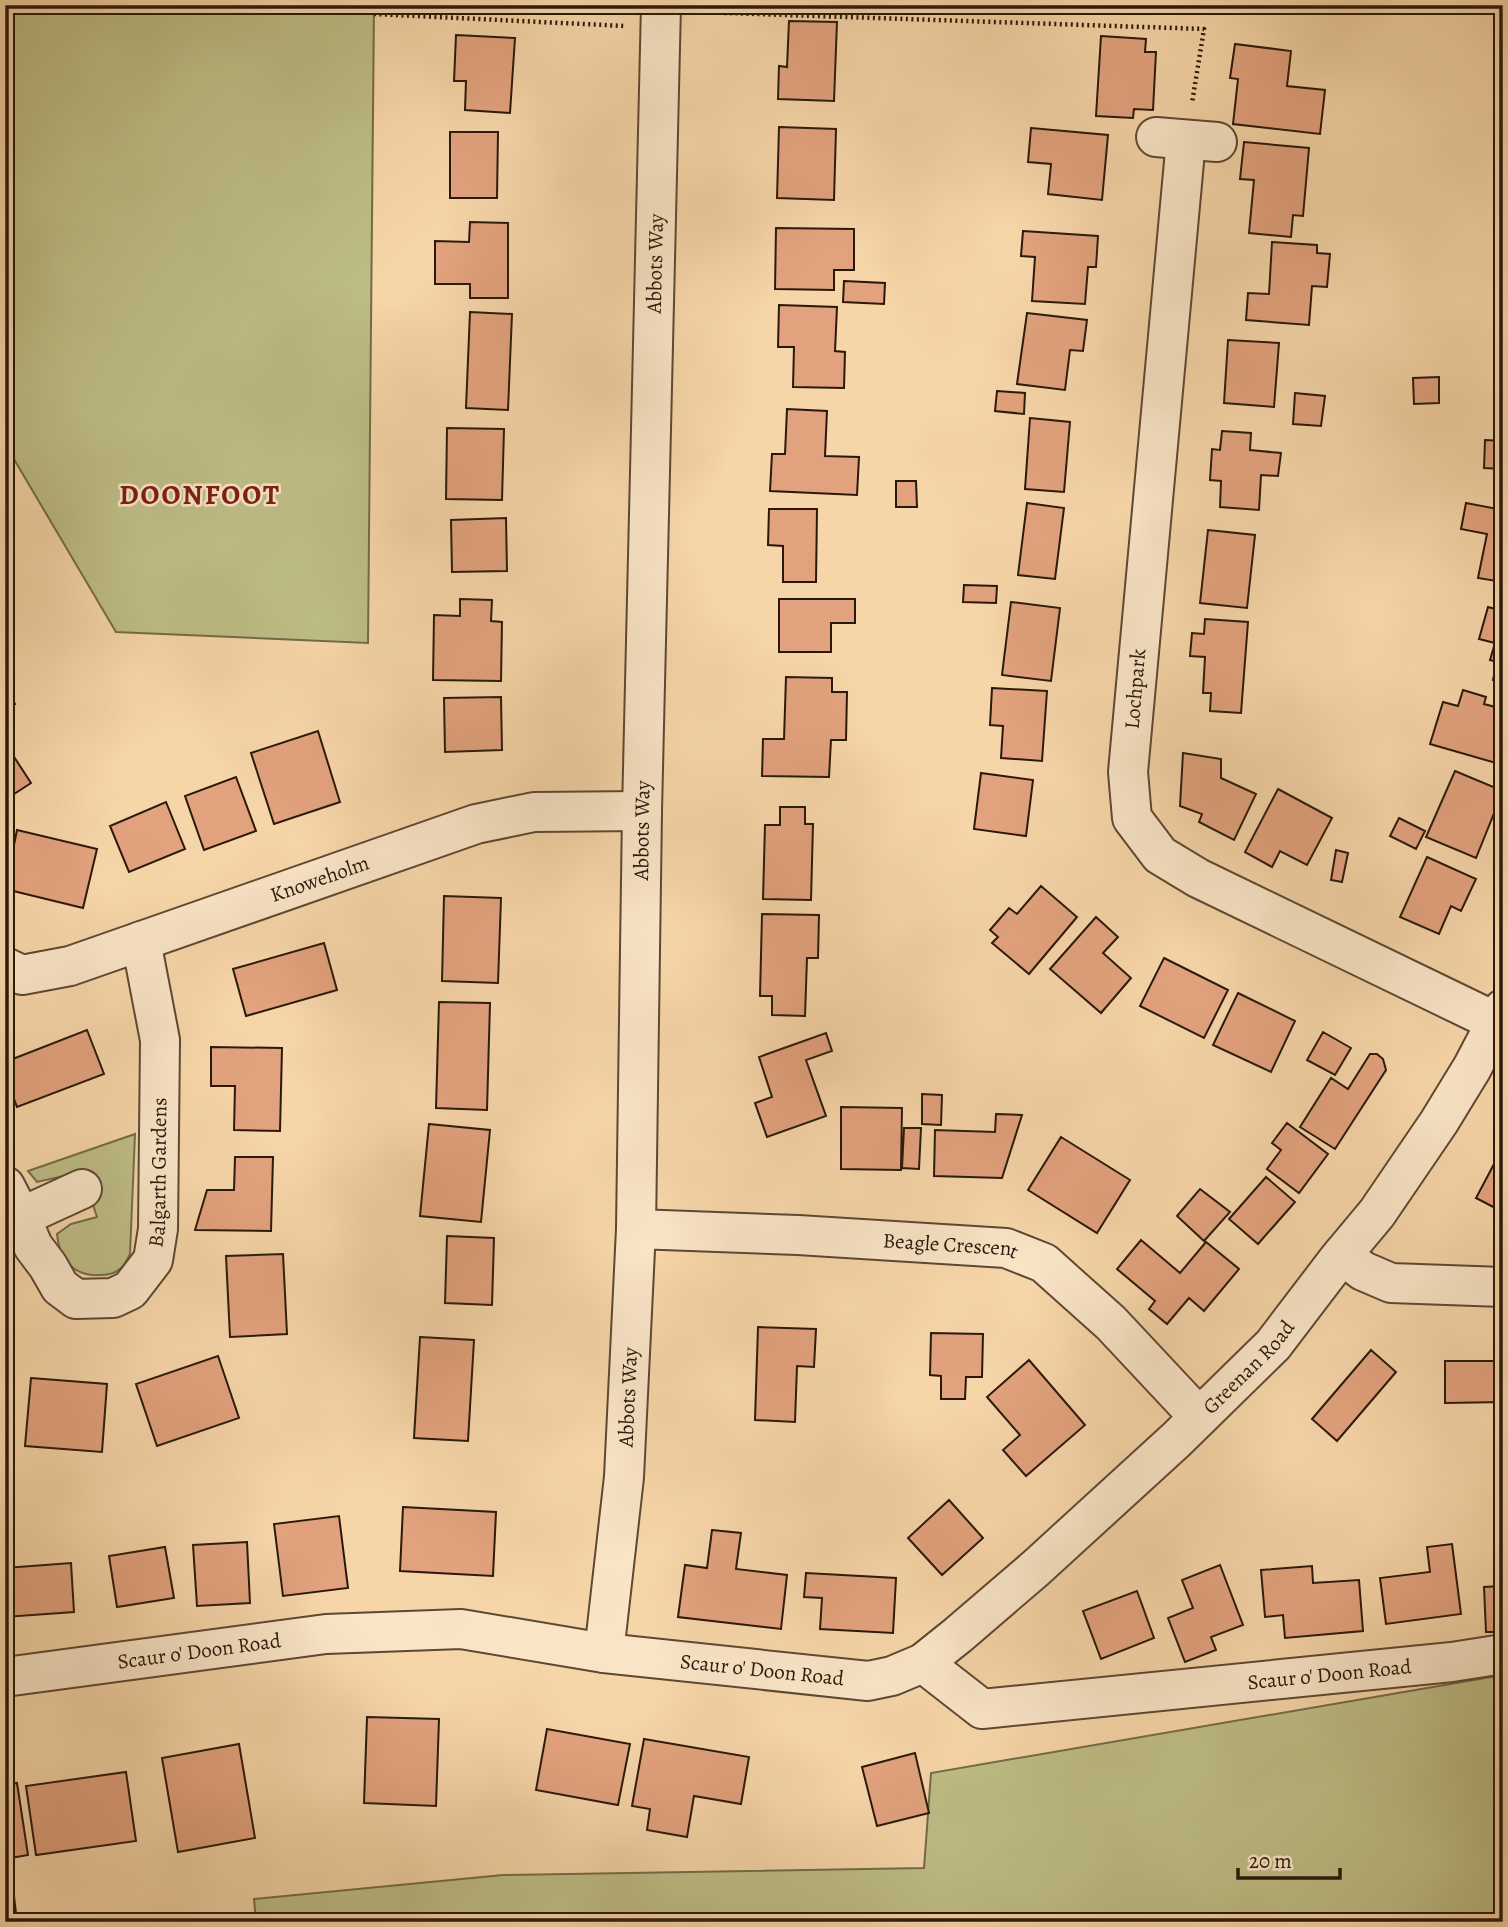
<svg xmlns="http://www.w3.org/2000/svg" width="1508" height="1927" viewBox="0 0 1508 1927" font-family="Alegreya,serif">
	<style>
		.green { fill: #bebd86; stroke: #746b48; stroke-width: 2 }
		.building { fill: #e2a27e; stroke: #2a190b; stroke-width: 2 }
		.lines { fill: none; stroke-linecap: round; stroke-linejoin: round }
		.minor-casing { stroke: #5d4832; stroke-width: 42 }
		.path { stroke: #2a190b; stroke-width: 4.5; stroke-dasharray: 2 3.5; stroke-linecap: butt }
		.minor { stroke: #f9e4c6; stroke-width: 38 }
		.labels { text-anchor: middle; stroke-width: 5; stroke-linejoin: round; paint-order: stroke }
		.street-label { font-size: 21px; fill: #2a190b; stroke: #f9e4c6 }
		.district-label { font-size: 28px; font-weight: bold; letter-spacing: 2px; fill: #7a1f14; stroke: #f9e4c6 }
	</style>
	<rect width="100%" height="100%" fill="#f6d5a8"/>
	<filter id="stains"><feTurbulence type="fractalNoise" baseFrequency=".00286" numOctaves="4"/><feColorMatrix values="0 0 0 0 .2 0 0 0 0 .09 0 0 0 0 .02 0 0 0 .5 -.17"/></filter>
	<radialGradient id="worn" r=".72"><stop offset=".6" stop-color="#630" stop-opacity="0"/><stop offset="1" stop-color="#630" stop-opacity=".3"/></radialGradient>
	<!-- green -->
	<path class="green" d="M5 5H374L368 643 116 632 5 444Z
		M135 1134 130 1254C127 1259 125 1265 121 1268 115 1274 107 1275 100 1275 74 1277 59 1259 57 1234L71 1224 97 1217 82 1172 37 1182 28 1171Z
		M1503 1675V1922H256L254 1899 503 1875 924 1868 931 1773Z"/>
	<!-- building -->
	<path class="building" d="M789 21 837 22 834 101 778 99 779 66 787 67Z
		M456 35 515 38 510 113 465 110 466 81H454Z
		M1101 36 1146 39 1145 52H1156L1153 110 1134 109 1133 118 1096 116Z
		M1235 44 1291 51 1287 86 1325 90 1320 134 1233 124 1238 79 1230 78Z
		M779 127 836 129 834 200 777 198Z
		M1031 128 1108 135 1102 200 1048 194 1051 164 1028 162Z
		M450 132H498L497 198H450Z
		M1244 142 1309 148 1303 216 1293 215 1291 237 1249 233 1254 180 1240 179Z
		M470 222 508 223V298H470V284H435V241L469 242Z
		M776 228 854 229V270H834V290L775 289Z
		M1023 231 1098 236 1096 267H1088L1085 304 1032 301 1035 257 1021 256Z
		M1272 242 1317 245V253L1330 254 1327 287 1312 286 1309 325 1246 320 1248 293 1269 294Z
		M844 281 885 283 884 304 843 302Z
		M779 305 837 307 835 351 845 352 844 388 793 387 794 347H778Z
		M470 312 512 314 508 410 466 408Z
		M1027 313 1087 320 1083 351 1070 350 1065 390 1017 384Z
		M1228 340 1279 343 1274 407 1224 403Z
		M1439 377V403L1414 404 1413 378Z
		M997 391 1025 393 1024 414 995 411Z
		M1295 393 1325 396 1321 426 1293 424Z
		M787 409 827 411 825 456 859 457 857 495 770 491 772 454H785Z
		M1030 418 1070 422 1064 492 1025 489Z
		M447 428 504 429 502 500 446 499Z
		M1222 431 1251 433 1250 450 1281 453 1278 476 1261 475 1259 510 1220 507 1221 481 1210 480 1212 449 1220 450Z
		M1485 440 1503 441V469L1484 468Z
		M896 481H916L917 507H896Z
		M1027 503 1064 508 1055 579 1018 575Z
		M1466 503 1503 510V595L1495 594 1497 581 1478 578 1487 534 1461 529Z
		M769 509H817L816 582H783V546L768 545Z
		M506 518 507 571 452 572 451 520Z
		M1208 530 1255 535 1247 608 1200 603Z
		M964 585 997 586 996 603 963 602Z
		M460 599 492 600 491 621 502 622 501 681 433 680 434 615 460 616Z
		M779 599H855V623H831V652H779Z
		M1011 602 1060 608 1051 681 1002 675Z
		M1488 607 1503 611V682L1493 680 1497 662 1490 660 1495 643 1479 639Z
		M1205 619 1248 622 1241 713 1210 711 1211 693H1203L1205 657 1190 656 1192 633 1204 634Z
		M786 677 832 678V692H847L846 740H831L829 777 762 776 763 739H784Z
		M5 686 15 704 5 709Z
		M992 688 1047 691 1042 761 1001 758 1003 726 990 725Z
		M1463 690 1486 697 1484 704 1503 709V765L1430 744 1443 702 1458 706Z
		M501 697 502 750 445 752 444 698Z
		M318 731 340 802 274 824 251 753Z
		M5 743 31 783 5 800Z
		M1183 753 1221 759V778L1256 794 1234 840 1199 822 1202 814 1180 806Z
		M1455 771 1503 791 1476 858 1426 837Z
		M981 773 1033 780 1026 836 974 829Z
		M236 777 256 831 204 850 185 796Z
		M1278 789 1332 818 1307 865 1280 851 1272 867 1245 852Z
		M166 802 185 849 129 872 110 826Z
		M780 807H805V824H813L811 900 763 899 765 825H780Z
		M1399 818 1425 831 1416 849 1390 836Z
		M17 830 97 849 83 908 5 889Z
		M1336 850 1348 853 1342 882 1331 880Z
		M1427 857 1476 879 1461 911 1451 906 1439 934 1400 917Z
		M1041 886 1077 917 1029 974 992 943 998 937 990 930 1009 908 1017 914Z
		M444 896 501 898 498 983 442 981Z
		M762 914 819 915 818 958H807L805 1016 772 1015V996H760Z
		M1096 917 1118 937 1103 953 1131 978 1101 1013 1050 969Z
		M324 943 337 990 246 1016 233 969Z
		M1164 958 1228 990 1204 1038 1140 1006Z
		M1238 993 1295 1021 1271 1072 1213 1045Z
		M439 1002 490 1003 487 1110 436 1108Z
		M87 1030 104 1074 17 1107 5 1075V1062Z
		M1323 1032 1351 1048 1335 1075 1307 1060Z
		M826 1033 832 1051 806 1060 826 1116 767 1137 755 1103 772 1097 759 1057Z
		M211 1047 282 1048 280 1131 234 1130 235 1086H211Z
		M1370 1054H1377L1383 1059 1386 1070 1335 1149 1300 1127 1331 1078 1348 1089Z
		M922 1094 942 1095 941 1125 922 1124Z
		M841 1107 902 1108 901 1170 841 1169Z
		M996 1114 1022 1115 1002 1178 934 1176 935 1130 995 1132Z
		M1287 1123 1328 1154 1299 1193 1267 1169 1281 1150 1272 1143Z
		M429 1124 490 1130 481 1222 420 1216Z
		M904 1128H921L919 1169 902 1168Z
		M1061 1137 1130 1180 1097 1233 1028 1190Z
		M1503 1147V1212L1476 1198Z
		M235 1157H273L271 1231 195 1230 207 1190H234Z
		M1266 1177 1295 1202 1258 1244 1229 1219Z
		M1200 1189 1230 1212 1204 1241 1177 1216Z
		M447 1236 494 1238 492 1305 445 1303Z
		M1141 1240 1180 1273 1206 1242 1239 1269 1204 1311 1189 1298 1167 1324 1149 1309 1155 1301 1117 1269Z
		M283 1254 287 1334 230 1337 226 1256Z
		M758 1327 816 1329 814 1367 797 1366 795 1422 755 1420Z
		M931 1333 983 1334 982 1377H966L965 1399H941V1376L930 1375Z
		M420 1337 474 1340 468 1441 414 1438Z
		M1371 1350 1396 1372 1337 1441 1312 1419Z
		M218 1356 239 1418 157 1446 136 1384Z
		M1029 1360 1085 1425 1026 1476 1003 1450 1020 1435 987 1397Z
		M1445 1361H1503V1402L1445 1403Z
		M31 1378 107 1384 102 1452 25 1446Z
		M949 1500 983 1538 942 1575 908 1538Z
		M403 1507 496 1512 493 1576 400 1571Z
		M339 1516 348 1588 283 1596 274 1524Z
		M1500 1523H1503V1632H1486L1484 1587 1502 1586Z
		M712 1530 741 1533 736 1569 787 1575 781 1629 678 1617 685 1565 707 1568Z
		M247 1542 250 1603 197 1606 193 1545Z
		M1452 1544 1461 1614 1386 1624 1380 1578 1430 1572 1427 1547Z
		M165 1547 174 1598 117 1607 109 1556Z
		M71 1563 74 1612 5 1617V1568Z
		M1220 1565 1243 1625 1211 1637 1216 1650 1185 1662 1168 1618 1193 1608 1182 1580Z
		M1312 1566 1313 1583 1359 1580 1363 1631 1285 1638 1283 1615 1265 1617 1261 1570Z
		M806 1573 896 1578 893 1633 820 1629 822 1598 804 1597Z
		M1137 1591 1154 1638 1101 1659 1083 1611Z
		M367 1717 439 1719 436 1806 364 1803Z
		M547 1729 630 1744 618 1805 536 1790Z
		M644 1739 749 1757 741 1804 694 1796 687 1837 647 1830 650 1809 632 1806Z
		M239 1744 255 1838 178 1852 162 1758Z
		M915 1753 929 1813 877 1826 862 1767Z
		M126 1772 136 1841 36 1855 26 1786Z
		M17 1783 28 1855 5 1859V1785Z
		M14 1896 17 1922H5V1897Z"/>
	<g class="lines">
		<!-- minor casing -->
		<g class="minor-casing">
			<g id="minor">
				<path d="M1156 137 1217 142"/>
				<path d="M1186 140 1128 772 1132 818 1160 855 1198 878 1496 1022"/>
				<path id="s1" d="M5 967 22 975 70 966 476 824 534 812 642 811"/>
				<path id="s2" d="M5 1186 21 1217 33 1246 48 1266 60 1287 76 1299 113 1298 130 1290 153 1260 158 1229 160 1040 141 941"/>
				<path d="M21 1217 82 1189"/>
				<path id="s3" d="M636 1229 798 1235 1006 1248 1044 1263 1111 1323 1199 1417"/>
				<path d="M1342 1255 1363 1271 1391 1283 1503 1287"/>
				<path id="s4" d="M604 1653 624 1477 636 1229 642 811 661 5"/>
				<path id="s5" d="M923 1663 982 1709 1452 1662 1503 1654"/>
				<path id="s6" d="M5 1677 326 1634 461 1629 604 1653 868 1681 892 1676 923 1663 958 1635 1036 1568 1176 1440 1273 1345 1337 1261 1377 1213 1439 1122 1472 1068 1503 1009"/>
			</g>
		</g>
		<!-- path -->
		<path class="path" d="M697 12 1204 29 1192 103
			M374 14 625 26"/>
		<!-- minor -->
		<use href="#minor" class="minor"/>
	</g>
	<g class="labels">
		<!-- street labels -->
		<g class="street-label">
			<text dy="7" stroke="none"><textPath href="#s4" startOffset="1391">Abbots Way</textPath></text>
			<text transform="translate(1135 689) rotate(-85)" y="7">Lochpark</text>
			<text dy="7" stroke="none"><textPath href="#s4" startOffset="824">Abbots Way</textPath></text>
			<text dy="7" stroke="none"><textPath href="#s1" startOffset="332">Knoweholm</textPath></text>
			<text dy="7" stroke="none"><textPath href="#s2" startOffset="317">Balgarth Gardens</textPath></text>
			<text dy="7" stroke="none"><textPath href="#s3" startOffset="315">Beagle Crescent</textPath></text>
			<text dy="7" stroke="none"><textPath href="#s6" startOffset="1368">Greenan Road</textPath></text>
			<text dy="7" stroke="none"><textPath href="#s4" startOffset="257">Abbots Way</textPath></text>
			<text dy="7" stroke="none"><textPath href="#s6" startOffset="196">Scaur o' Doon Road</textPath></text>
			<text dy="7" stroke="none"><textPath href="#s6" startOffset="763">Scaur o' Doon Road</textPath></text>
			<text dy="7" stroke="none"><textPath href="#s5" startOffset="424">Scaur o' Doon Road</textPath></text>
		</g>
		<!-- district labels -->
		<g class="district-label">
			<text x="200" y="504">DOONFOOT</text>
		</g>
	</g>
	<!-- margin -->
	<rect width="1508" height="1927" fill="none" stroke="#f6d5a8" stroke-width="28"/>
	<rect x="7" y="7" width="1494" height="1913" fill="none" stroke="#2a190b" stroke-width="3.5"/>
	<rect x="14" y="14" width="1480" height="1899" fill="none" stroke="#2a190b" stroke-width="2"/>
	<!-- scale -->
	<path d="M1238 1868v10h102v-10" fill="none" stroke="#2a190b" stroke-width="3.5"/>
	<text x="1249" y="1868" font-size="21" fill="#2a190b" stroke="#f9e4c6" stroke-width="5" paint-order="stroke">20 m</text>
	<rect width="100%" height="100%" filter="url(#stains)"/>
	<rect width="100%" height="100%" fill="url(#worn)"/>
</svg>
